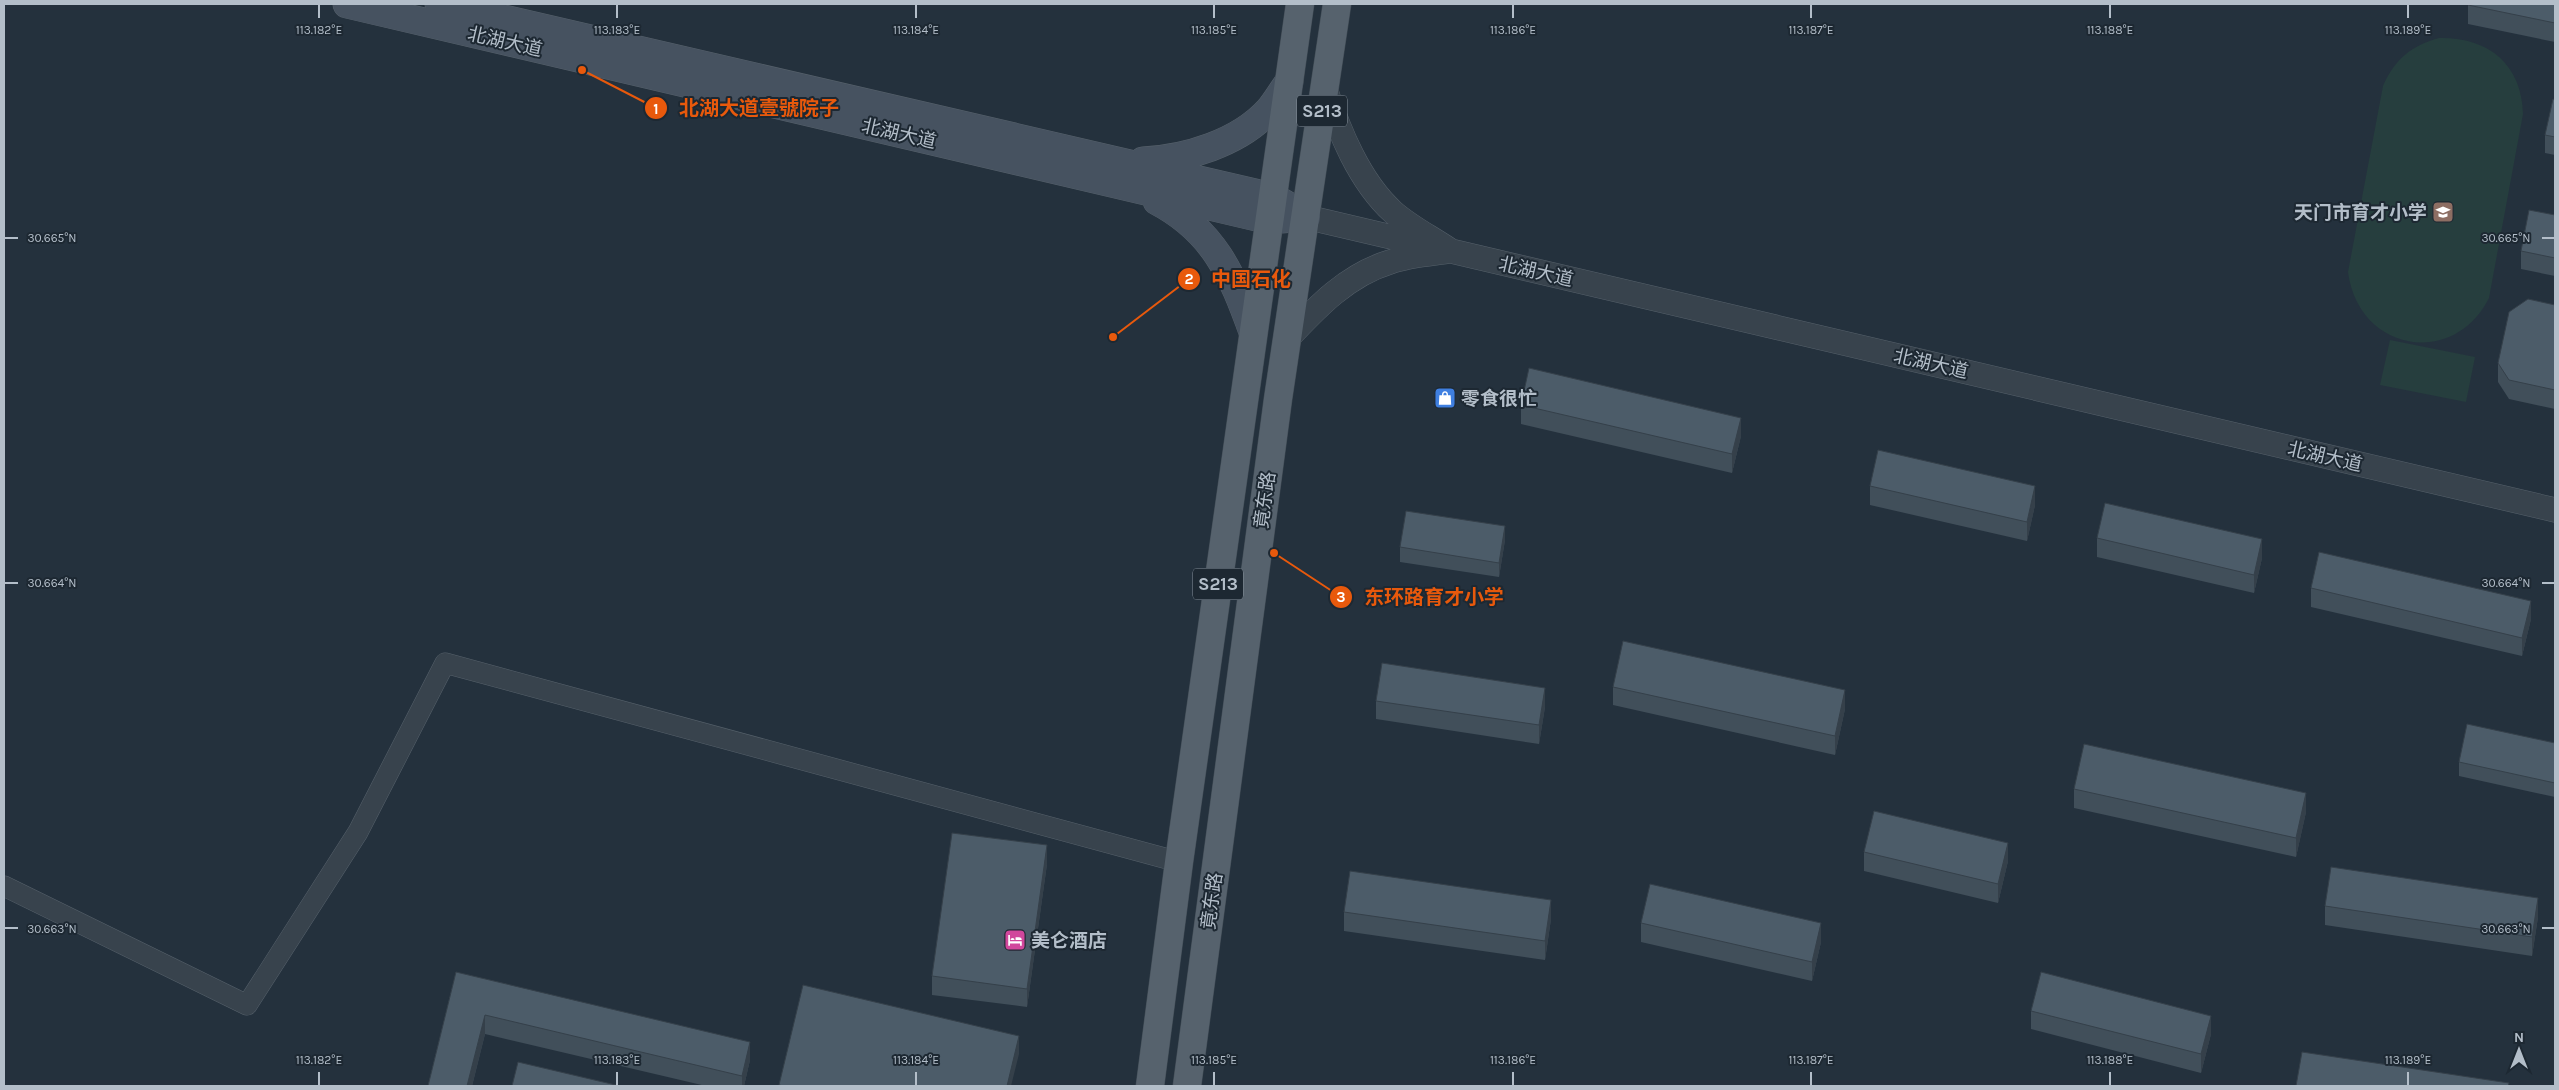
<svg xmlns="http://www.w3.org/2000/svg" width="2559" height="1090" viewBox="0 0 2559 1090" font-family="Karla,'Noto Sans SC',sans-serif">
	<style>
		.green { fill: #263e3e }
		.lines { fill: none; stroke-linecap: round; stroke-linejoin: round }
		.minor-casing { stroke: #56616b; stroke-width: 21 }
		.tertiary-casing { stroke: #56616b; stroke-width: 25 }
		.secondary-casing { stroke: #56616b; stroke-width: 29 }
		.primary-casing { stroke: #414c56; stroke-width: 29 }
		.minor { stroke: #38434d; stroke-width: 20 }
		.tertiary { stroke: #38434d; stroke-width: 24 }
		.secondary { stroke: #465260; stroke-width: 28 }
		.primary { stroke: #56626d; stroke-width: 28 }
		.wall { fill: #414f5a }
		.shaded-wall { fill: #35404a }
		.building { fill: #4c5c69; stroke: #35404a }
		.ticks { fill: none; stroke: #b3bec9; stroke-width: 2 }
		.labels { text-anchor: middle; stroke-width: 4; stroke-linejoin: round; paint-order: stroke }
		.shield { fill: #1d2832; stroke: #86919c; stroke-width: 1 }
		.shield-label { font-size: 18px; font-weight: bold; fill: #b3bec9 }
		.street-label { font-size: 19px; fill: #b3bec9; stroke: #1d2832 }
		.poi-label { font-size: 19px; font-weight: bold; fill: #b3bec9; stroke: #1d2832; text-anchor: start }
		.ticks-label { font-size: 12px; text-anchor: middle; fill: #b3bec9; stroke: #1d2832; stroke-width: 4; stroke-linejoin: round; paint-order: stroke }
		.leader { fill: none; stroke: #e8590c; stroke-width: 2 }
		.callout-dot { fill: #e8590c; stroke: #1d2832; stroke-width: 2 }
		.mark-label { font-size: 15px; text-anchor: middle; font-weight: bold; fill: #fff }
		.callout-label { font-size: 20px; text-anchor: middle; font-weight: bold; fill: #e8590c; stroke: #1d2832; stroke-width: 4; stroke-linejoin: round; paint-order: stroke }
	</style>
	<rect width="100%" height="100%" fill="#24313d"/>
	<!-- green -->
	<path class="green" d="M2439 38C2488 37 2522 64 2523 114L2489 298C2453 369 2358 351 2348 272L2383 86C2395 59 2411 46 2439 38Z
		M2390 340 2475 357 2466 402 2380 385Z"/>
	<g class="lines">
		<!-- minor casing -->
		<g class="minor-casing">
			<path id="minor" d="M4 886 247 1005 358 832 445 663 1179 862"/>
		</g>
		<!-- tertiary casing -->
		<g class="tertiary-casing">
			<path id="tertiary" d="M1306 217 2555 510
				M1287 339C1317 307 1347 275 1390 262 1409 255 1431 254 1451 251 1432 238 1410 227 1393 212 1359 181 1339 131 1325 88"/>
		</g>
		<!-- secondary casing -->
		<g class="secondary-casing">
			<path id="secondary" d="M347 4 1269 220 1306 217
				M439 4 1273 197 1293 209
				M1143 161C1186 159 1239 143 1269 110 1276 102 1282 91 1289 82
				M1157 201C1214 231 1232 274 1253 332"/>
		</g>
		<!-- primary casing -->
		<g class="primary-casing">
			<path id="primary" d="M1150 1086 1179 862 1300 4
				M1187 1086 1278 399 1337 4"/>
		</g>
		<!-- minor -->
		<use href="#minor" class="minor"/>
		<!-- tertiary -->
		<use href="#tertiary" class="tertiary"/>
		<!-- secondary -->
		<use href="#secondary" class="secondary"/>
		<!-- primary -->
		<use href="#primary" class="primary"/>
	</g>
	<!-- wall -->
	<path class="wall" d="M2555 4V42L2468 24V5Z
		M2555 100V155L2545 153V135Z
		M2555 215V276L2521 269V251Z
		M2555 305V409L2509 399 2498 382V363Z
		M1521 405 1741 436 1732 473 1521 424Z
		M1870 486 2035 505 2027 541 1870 505Z
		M2097 538 2262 558 2254 593 2097 557Z
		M1505 540 1499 577 1400 562V547Z
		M2311 588 2531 619 2522 656 2311 607Z
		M1613 687 1845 709 1835 755 1613 705Z
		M1376 701 1545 707 1539 744 1376 719Z
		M2555 743V797L2459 776V762Z
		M2074 789 2306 812 2296 857 2074 808Z
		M1864 852 2008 861 1998 903 1864 871Z
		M1047 864 1027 1007 932 995V976Z
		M2325 906 2538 917 2532 956 2325 925Z
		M1344 912 1551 919 1545 960 1344 931Z
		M1641 923 1821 942 1812 981 1641 942Z
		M456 972 750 1060 744 1086H706L485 1034 472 1086H428Z
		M2031 1011 2211 1034 2201 1073 2031 1029Z"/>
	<!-- shaded-wall -->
	<path class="shaded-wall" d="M1741 418V436L1732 473V454Z
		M2035 486V505L2027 541V522Z
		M1505 526V540L1499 577V563Z
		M2262 539V558L2254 593V575Z
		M2531 601V619L2522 656V638Z
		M1545 688V707L1539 744V725Z
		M1845 690V709L1835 755V736Z
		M2306 793V812L2296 857V838Z
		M2008 843V861L1998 903V884Z
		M1047 845V864L1027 1007V989Z
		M2538 898V917L2532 956V937Z
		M1551 900V919L1545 960V941Z
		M1821 923V942L1812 981V962Z
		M485 1015V1034L472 1086H467Z
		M2211 1016V1034L2201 1073V1054Z
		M1019 1036V1054L1011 1086H1007Z
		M750 1042V1060L744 1086H742V1076Z"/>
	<!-- building -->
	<path class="building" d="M2468 4H2555V23L2468 5Z
		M2553 99 2555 100V137L2545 135Z
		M2529 210 2555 215V258L2521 251Z
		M2528 299 2555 305V390L2509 380 2498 363 2509 312Z
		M1529 368 1741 418 1732 454 1521 405Z
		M1878 450 2035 486 2027 522 1870 486Z
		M2105 503 2262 539 2254 575 2097 538Z
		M1406 511 1505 526 1499 563 1400 547Z
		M2319 552 2531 601 2522 638 2311 588Z
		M1623 641 1845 690 1835 736 1613 687Z
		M1382 663 1545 688 1539 725 1376 701Z
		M2467 724 2555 743V783L2459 762Z
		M2084 744 2306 793 2296 838 2074 789Z
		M1874 811 2008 843 1998 884 1864 852Z
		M952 833 1047 845 1027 989 932 976Z
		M2331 867 2538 898 2532 937 2325 906Z
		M1350 871 1551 900 1545 941 1344 912Z
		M1650 884 1821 923 1812 962 1641 923Z
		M456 972 750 1042 742 1076 485 1015 467 1086H428Z
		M2041 972 2211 1016 2201 1054 2031 1011Z
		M803 985 1019 1036 1007 1086H784L779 1085Z
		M2302 1052 2509 1083 2508 1086H2296Z
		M518 1062 620 1086H512Z"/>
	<!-- ticks -->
	<path class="ticks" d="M319 5V18M617 5V18M916 5V18M1214 5V18M1513 5V18M1811 5V18M2110 5V18M2408 5V18M5 238H18M2542 238H2554M5 583H18M2542 583H2554M5 928H18M2542 928H2554M319 1072V1085M617 1072V1085M916 1072V1085M1214 1072V1085M1513 1072V1085M1811 1072V1085M2110 1072V1085M2408 1072V1085"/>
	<!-- icons -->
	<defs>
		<g id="school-square" transform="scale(1.125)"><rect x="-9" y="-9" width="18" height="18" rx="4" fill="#8d6e63" stroke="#1d2832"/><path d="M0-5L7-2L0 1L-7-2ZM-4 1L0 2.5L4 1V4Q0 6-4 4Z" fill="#fff"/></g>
		<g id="shop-square" transform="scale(1.125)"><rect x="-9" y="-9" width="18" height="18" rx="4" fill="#3f7fe0" stroke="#1d2832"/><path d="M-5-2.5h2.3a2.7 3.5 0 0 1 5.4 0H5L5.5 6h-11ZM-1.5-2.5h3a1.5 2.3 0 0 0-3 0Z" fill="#fff"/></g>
		<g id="hotel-square" transform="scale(1.125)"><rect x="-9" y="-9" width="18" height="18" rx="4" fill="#d1479c" stroke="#1d2832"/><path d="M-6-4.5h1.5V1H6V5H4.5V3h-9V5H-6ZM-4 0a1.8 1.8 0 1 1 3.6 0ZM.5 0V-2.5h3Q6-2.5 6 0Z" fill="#fff"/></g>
	</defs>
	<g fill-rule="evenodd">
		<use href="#school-square" x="2443" y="212"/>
		<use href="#shop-square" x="1445" y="398"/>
		<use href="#hotel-square" x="1015" y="940"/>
	</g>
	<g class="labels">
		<!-- shield labels -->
		<g class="shield">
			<rect x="1297" y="95.5" width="50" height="31" rx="4"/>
			<rect x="1193" y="568.5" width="50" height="31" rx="4"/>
		</g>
		<g class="shield-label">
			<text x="1322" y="117">S213</text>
			<text x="1218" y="590">S213</text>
		</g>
		<!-- street labels -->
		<g class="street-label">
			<text transform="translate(505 41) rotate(13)" y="7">北湖大道</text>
			<text transform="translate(899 133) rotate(13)" y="7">北湖大道</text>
			<text transform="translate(1536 271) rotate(13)" y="7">北湖大道</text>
			<text transform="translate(1931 363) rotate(13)" y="7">北湖大道</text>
			<text transform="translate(2325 456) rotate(13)" y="7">北湖大道</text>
			<text transform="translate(1264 500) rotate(-82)" y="7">竟东路</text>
			<text transform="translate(1211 901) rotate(-82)" y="7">竟东路</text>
		</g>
		<!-- poi labels -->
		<g class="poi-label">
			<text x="2427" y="219" text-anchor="end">天门市育才小学</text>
			<text x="1461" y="405">零食很忙</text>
			<text x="1031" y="947">美仑酒店</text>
		</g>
	</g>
	<g class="ticks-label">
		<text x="319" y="34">113.182°E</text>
		<text x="617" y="34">113.183°E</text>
		<text x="916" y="34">113.184°E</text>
		<text x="1214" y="34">113.185°E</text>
		<text x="1513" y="34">113.186°E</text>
		<text x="1811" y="34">113.187°E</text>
		<text x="2110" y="34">113.188°E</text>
		<text x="2408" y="34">113.189°E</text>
		<text x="52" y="242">30.665°N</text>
		<text x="2506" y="242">30.665°N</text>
		<text x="52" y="587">30.664°N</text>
		<text x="2506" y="587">30.664°N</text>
		<text x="52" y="933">30.663°N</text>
		<text x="2506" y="933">30.663°N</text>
		<text x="319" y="1064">113.182°E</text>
		<text x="617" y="1064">113.183°E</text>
		<text x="916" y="1064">113.184°E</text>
		<text x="1214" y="1064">113.185°E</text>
		<text x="1513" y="1064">113.186°E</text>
		<text x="1811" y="1064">113.187°E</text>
		<text x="2110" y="1064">113.188°E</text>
		<text x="2408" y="1064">113.189°E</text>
	</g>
	<!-- callouts -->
	<path class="leader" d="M582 70L656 108M1113 337L1189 279M1274 553L1341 597"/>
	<g class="callout-dot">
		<circle cx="582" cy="70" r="5"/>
		<circle cx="1113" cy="337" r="5"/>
		<circle cx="1274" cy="553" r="5"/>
		<circle cx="656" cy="108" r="12"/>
		<circle cx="1189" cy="279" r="12"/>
		<circle cx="1341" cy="597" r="12"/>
	</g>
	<g class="mark-label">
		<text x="656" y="114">1</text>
		<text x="1189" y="284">2</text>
		<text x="1341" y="602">3</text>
	</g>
	<g class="callout-label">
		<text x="759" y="115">北湖大道壹號院子</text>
		<text x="1251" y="286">中国石化</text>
		<text x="1434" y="604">东环路育才小学</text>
	</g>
	<!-- border -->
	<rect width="2559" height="1090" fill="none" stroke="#b3bec9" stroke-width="10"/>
	<!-- north arrow -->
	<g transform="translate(2519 1050)" stroke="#1d2832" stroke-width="4" paint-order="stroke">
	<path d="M0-4L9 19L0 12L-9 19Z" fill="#b3bec9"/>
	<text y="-8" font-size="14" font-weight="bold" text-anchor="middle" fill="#b3bec9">N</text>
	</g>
</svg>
